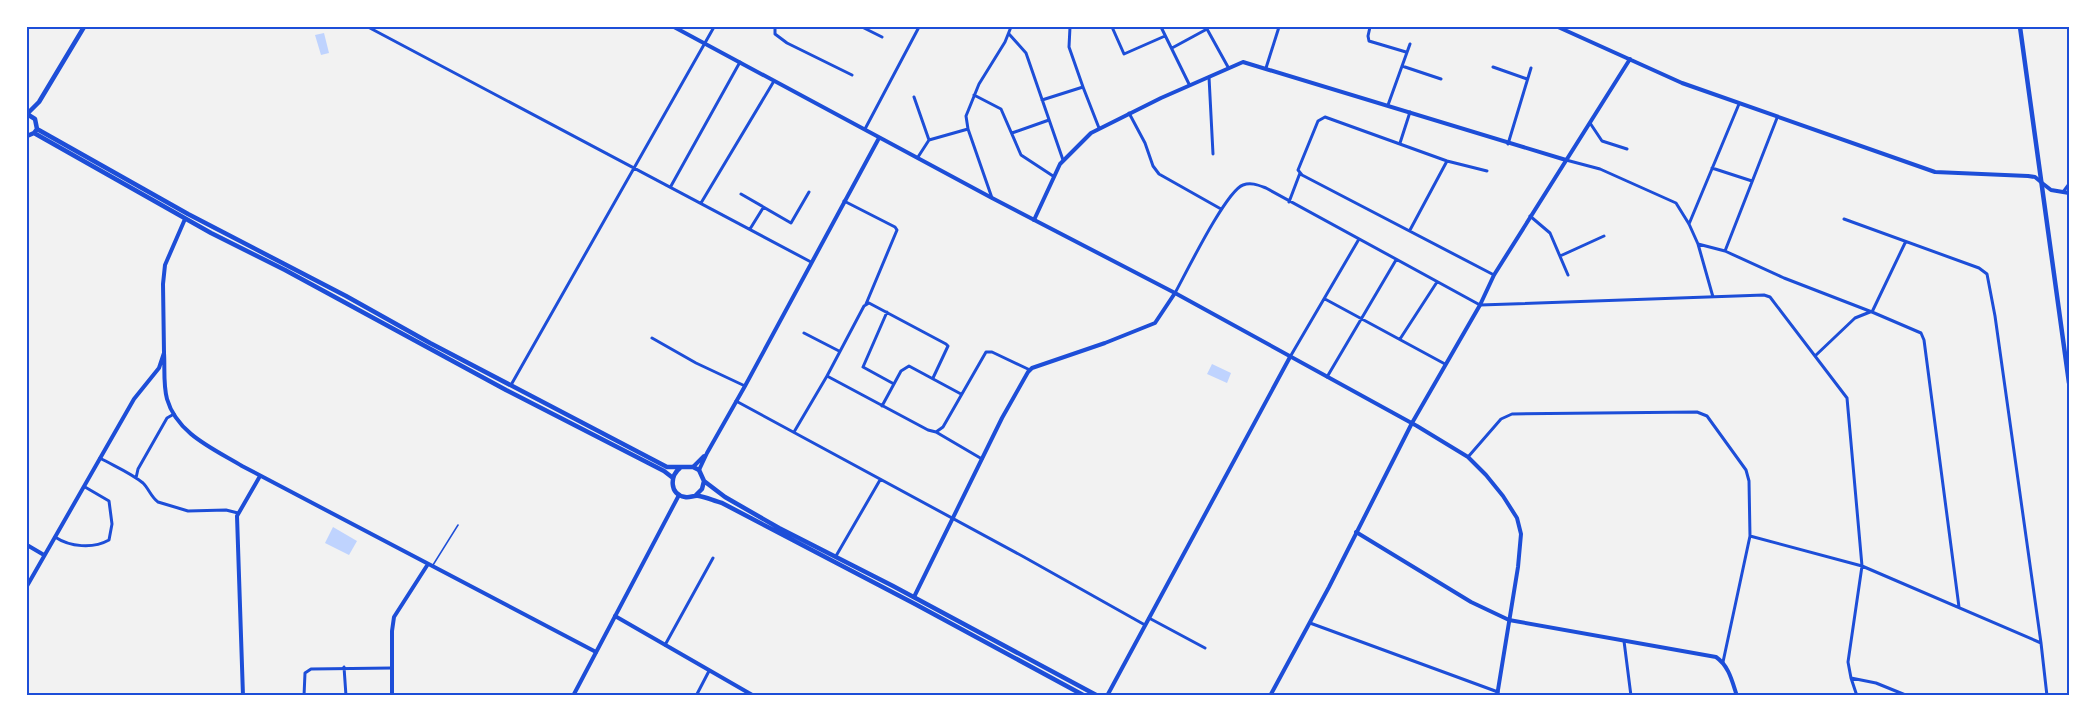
<svg xmlns="http://www.w3.org/2000/svg" width="2096" height="723" viewBox="0 0 2096 723" font-family="Signika,sans-serif">
	<style>
		.water { fill: #bfd3fe }
		.lines { fill: none; stroke-linecap: round; stroke-linejoin: round }
		.service { stroke: #1d4ed8; stroke-width: 1.5 }
		.minor { stroke: #1d4ed8; stroke-width: 3 }
		.tertiary { stroke: #1d4ed8; stroke-width: 4 }
		.secondary { stroke: #1d4ed8; stroke-width: 4 }
		.primary { stroke: #1d4ed8; stroke-width: 4.5 }
		.trunk { stroke: #1d4ed8; stroke-width: 4.5 }
		.neatline { fill: none; stroke: #1d4ed8; stroke-width: 2 }
	</style>
	<rect width="100%" height="100%" fill="#f2f2f2"/>
	<!-- water -->
	<path class="water" d="M324 33 329 53 321 55 315 35Z
		M1212 364 1231 373 1227 383 1207 374Z
		M333 527 357 541 349 555 325 543Z"/>
	<g class="lines">
		<!-- service -->
		<path class="service" d="M433 565 458 525"/>
		<!-- minor -->
		<path class="minor" d="M368 27 811 262
			M775 27V34L787 43 852 75
			M862 27 882 37
			M1070 27 1069 47 1083 87
			M1112 27 1124 54 1165 36
			M1161 27 1189 84
			M1370 27 1368 36 1369 41 1406 52
			M1009 34 1026 53 1063 160
			M1172 48 1207 29 1228 67
			M1402 66 1441 79
			M1493 67 1527 79
			M1266 68 1279 27
			M1209 77 1213 154
			M974 95 1001 109 1021 155 1053 176
			M914 97 929 140
			M1042 100 1083 87 1099 128
			M1388 105 1410 44
			M1129 113 1145 143 1153 166 1159 174 1221 209
			M1590 123 1602 141 1627 149
			M865 129 919 27
			M1012 133 1049 120
			M1400 143 1410 112
			M1508 144 1531 68
			M918 157 929 140 968 129
			M1566 160 1600 169 1676 203 1689 224 1698 244 1713 297
			M1712 168 1752 181
			M1487 171 1447 161 1325 117 1318 121 1298 170 1302 175 1494 275
			M671 186 740 62
			M2063 192 2069 184
			M741 194 791 223 809 192
			M992 198 968 129 966 116 979 84 1005 42 1011 27
			M844 201 895 227 897 230 866 304
			M1289 202 1300 173
			M701 203 774 81
			M1530 216 1550 233 1568 275
			M1844 219 1979 268 1987 274 1995 316 2041 643 2047 696
			M1689 224 1739 104
			M750 229 763 208
			M1410 230 1447 161
			M1698 244 1725 251 1777 118
			M1725 251 1784 278 1872 312 1921 333 1924 340 1959 607
			M1560 256 1604 236
			M1175 293C1186 273 1226 191 1243 185 1251 182 1258 185 1266 188L1480 305 1764 295 1770 297 1847 398 1862 566 1848 662 1851 678 1857 696
			M1325 299 1445 364
			M887 312 863 367 894 384
			M1872 312 1905 243
			M804 333 839 351
			M652 338 696 363 745 386
			M1400 339 1437 282
			M1815 356 1855 318 1870 312
			M1290 357 1359 239
			M827 376 864 306 869 303 946 344 948 346 933 378
			M1327 377 1396 260
			M511 385 714 27
			M736 401 1024 557 1145 625
			M882 406 901 371 909 366 961 394
			M794 432 827 376 928 430 936 432 943 427 986 352H992L1030 370
			M936 432 982 459
			M1468 457 1501 419 1512 414 1697 412 1707 416 1746 470 1749 481 1750 536 1723 662
			M100 458C114 466 131 473 143 483 149 489 151 497 158 502L188 511 226 510 238 513
			M136 478 138 469 167 418 174 414
			M1750 536 1862 566 2041 643
			M55 537C70 547 93 549 109 540L112 524 109 501 85 487
			M836 556 880 480
			M1149 618 1205 648
			M1310 623 1498 692
			M1624 641 1631 696
			M665 645 713 558
			M344 667 346 696
			M1851 678 1876 683 1908 696
			M304 696 305 673 311 669 392 668
			M696 696 709 671"/>
		<!-- tertiary -->
		<path class="tertiary" d="M2042 183 2051 190 2069 193
			M1034 220 1060 164 1091 133 1161 98 1243 62 1566 160
			M164 353C165 368 163 384 167 399 177 434 214 449 242 466L596 652
			M1356 532 1471 602 1509 620 1716 657C1729 666 1732 681 1737 696
			M27 545 44 555
			M27 586 134 399 159 368 164 353 163 284 165 265 185 219
			M914 597 1002 418 1028 372 1032 368 1105 343 1155 323 1175 293
			M615 616 754 696
			M243 696 237 516 260 476
			M392 696V631L394 617 428 564
			M1107 696 1290 357"/>
		<!-- secondary -->
		<path class="secondary" d="M674 27 992 198 1175 293 1417 426 1468 457 1486 475 1503 496 1517 518 1521 534 1518 567 1497 696
			M1558 27 1682 83 1935 172 2028 176 2035 177 2041 182
			M693 467 704 456
			M699 470 707 453 745 386 879 138
			M573 696 679 495
			M1270 696 1329 587 1412 423 1480 305 1494 275 1630 59"/>
		<!-- primary -->
		<path class="primary" d="M2020 27 2069 383"/>
		<!-- trunk -->
		<path class="trunk" d="M27 114 39 102 84 27
			M27 114 35 119 37 129 34 133 27 136
			M37 129 188 214 346 296 430 343 667 467H693L699 470 704 481 725 497 779 528 893 586 1098 696
			M34 133 211 233 285 270 506 390 664 471 673 478
			M680 468C670 476 669 494 685 497 690 498 694 495 699 496 706 497 714 501 722 503L915 604 1085 696
			M696 495 702 489 704 481"/>
	</g>
	<!-- border -->
	<rect width="2096" height="723" fill="none" stroke="#ffffff" stroke-width="57"/>
	<rect x="28" y="28" width="2040" height="666" class="neatline"/>
</svg>
